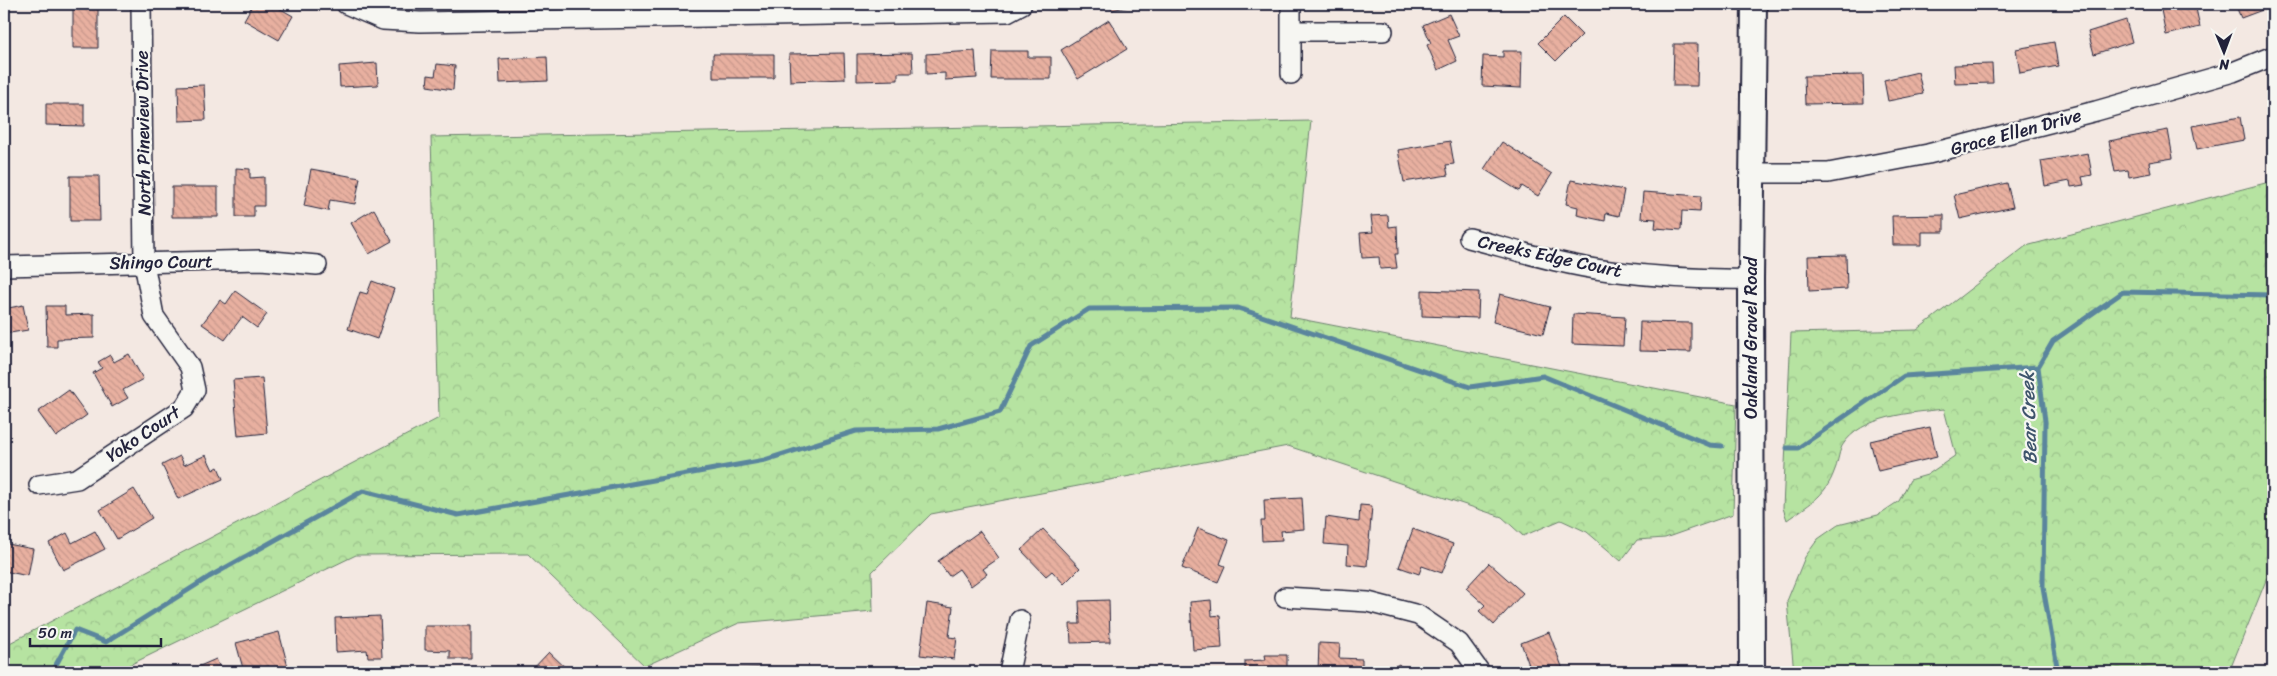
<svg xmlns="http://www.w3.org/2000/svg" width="2277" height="676" viewBox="0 0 2277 676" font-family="Sriracha,sans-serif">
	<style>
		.forest { fill: url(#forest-crowns); stroke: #6c826e }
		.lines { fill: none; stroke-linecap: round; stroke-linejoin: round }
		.stream { stroke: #5a859d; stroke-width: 5 }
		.building { fill: url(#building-back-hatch); stroke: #22223b }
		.minor-casing { stroke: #22223b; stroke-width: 22 }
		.tertiary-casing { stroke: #22223b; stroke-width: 28 }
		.minor { stroke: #f6f6f2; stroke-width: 19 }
		.tertiary { stroke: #f6f6f2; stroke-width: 24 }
		.labels { text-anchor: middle; stroke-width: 4.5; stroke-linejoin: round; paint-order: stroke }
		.street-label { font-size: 18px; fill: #22223b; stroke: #f6f6f2 }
		.water-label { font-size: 19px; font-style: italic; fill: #3e546c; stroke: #f6f6f2 }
	</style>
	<defs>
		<pattern id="forest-crowns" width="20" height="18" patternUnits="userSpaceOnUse" patternTransform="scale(1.25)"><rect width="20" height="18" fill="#b6e3a1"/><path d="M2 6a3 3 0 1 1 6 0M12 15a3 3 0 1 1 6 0" fill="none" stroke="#9cc28c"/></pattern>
		<pattern id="building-back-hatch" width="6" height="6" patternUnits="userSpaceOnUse" patternTransform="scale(1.25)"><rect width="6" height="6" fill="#e8b0a0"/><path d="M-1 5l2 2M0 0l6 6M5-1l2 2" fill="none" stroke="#c7978b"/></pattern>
	</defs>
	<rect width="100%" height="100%" fill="#f3e8e2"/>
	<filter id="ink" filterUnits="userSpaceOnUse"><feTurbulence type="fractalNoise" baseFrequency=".02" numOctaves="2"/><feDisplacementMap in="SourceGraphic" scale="10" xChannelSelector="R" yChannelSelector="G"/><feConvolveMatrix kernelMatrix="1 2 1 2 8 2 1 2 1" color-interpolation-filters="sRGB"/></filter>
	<g filter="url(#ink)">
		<!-- forest -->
		<path class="forest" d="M1311 121 1290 317 1736 404 1733 514 1665 538 1637 540 1621 561 1587 532 1561 520 1523 536 1502 517 1288 446 931 514 872 572 873 611 739 623 645 666 528 554 356 555 115 672H4V646L439 418 431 137Z
			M2273 181V563L2229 672H1794L1787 601 1805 557 1818 539 1838 525 1878 515 1899 501 1910 480 1927 475 1956 455 1944 409C1912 413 1861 415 1842 446 1838 454 1838 464 1834 472 1825 497 1808 505 1787 520L1783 508 1791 333 1917 330 2026 246Z"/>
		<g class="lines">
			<!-- stream -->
			<path class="stream" d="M1787 448H1798L1904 376 2038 367
				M52 672 75 630 106 642 209 577 363 491 458 515 765 460 856 431 938 429 1000 412 1031 346 1089 309 1238 308 1470 387 1543 376 1710 445 1722 446
				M2058 672 2043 587 2045 421 2038 367 2053 341 2123 292 2273 295"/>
		</g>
		<!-- building -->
		<path class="building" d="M73 4H98V48H73Z
			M253 4H272L293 16 279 40 244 20Z
			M1111 4H1139L1112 10Z
			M2195 4 2200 27 2166 35 2161 10Z
			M2235 4H2272L2273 6 2241 18Z
			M1449 14 1459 36 1448 40 1457 61 1438 70 1427 45 1431 43 1423 25Z
			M1564 17 1582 35 1556 61 1538 43Z
			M1109 20 1127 49 1078 79 1061 50Z
			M2126 20 2132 42 2094 54 2088 32Z
			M2054 42 2058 66 2020 73 2016 49Z
			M1674 44H1698L1697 86H1673Z
			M975 51 977 78 945 80V73L926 74V54Z
			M992 51H1028V57H1051V79H991Z
			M1503 51H1522L1521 88 1482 86 1483 56 1503 57Z
			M844 53 845 79 790 81 789 54Z
			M912 53 913 73H898V80L857 81V54Z
			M713 54H774V78H713Z
			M547 57 548 81 500 83 499 59Z
			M377 63 378 85 340 87 339 66Z
			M437 64 455 66 453 90 427 86 428 75 435 76Z
			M1992 64 1993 83 1955 84 1954 65Z
			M1918 72 1923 94 1888 101 1884 80Z
			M1863 75 1864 103 1805 104 1804 76Z
			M204 85 206 120 179 121 178 86Z
			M46 104H84V126L46 125Z
			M2240 117 2244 140 2197 149 2192 126Z
			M2168 130 2173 158 2149 162 2151 173 2129 177 2128 170 2115 172 2109 141Z
			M1450 141 1454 164 1446 165 1448 175 1404 182 1398 150Z
			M1502 142 1552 174 1538 196 1522 186 1519 191 1484 169Z
			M2088 153 2092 175 2082 177 2084 185 2071 187 2070 181 2045 186 2041 161Z
			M236 168 250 169V178L264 177V206H254V217H236Z
			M311 169 360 178 355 204 330 200 328 211 304 206Z
			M70 176H99L100 221H70Z
			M1571 180 1624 190 1619 216 1606 213 1605 221 1577 215 1578 207 1566 204Z
			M2007 183 2013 207 1960 219 1954 195Z
			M172 187H218V217H172Z
			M1643 192 1701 196 1700 212 1682 211 1681 230 1655 228 1656 219 1641 218Z
			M374 209 392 241 369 254 351 223Z
			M1388 215 1389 227 1397 226 1398 254H1395L1397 268 1380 269 1379 257 1362 258 1360 233 1373 232 1371 216Z
			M1944 215V232H1922V245H1893L1892 216Z
			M1846 255 1847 289 1809 291 1808 256Z
			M372 281 394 289 377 339 348 329 360 292 367 294Z
			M1422 290 1479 292 1478 318 1422 316Z
			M235 291 267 314 257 328 242 317 225 340 202 324 220 300 226 304Z
			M1500 294 1550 307 1543 334 1493 322Z
			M23 305 28 330 4 334V309Z
			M46 306H65V315L94 314V338L57 339V347H47Z
			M1573 314 1625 317 1623 346 1572 344Z
			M1640 322 1691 323V352L1639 351Z
			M129 354 143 379 123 390 128 398 112 407 93 373 102 368 98 362 110 355 114 362Z
			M262 378 267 433 238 436 233 380Z
			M69 390 87 415 56 437 38 412Z
			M1930 427 1937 457 1878 471 1870 441Z
			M206 455 213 470 218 467 223 479 178 499 162 465 180 456 184 465Z
			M134 489 152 518 117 539 100 510Z
			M1302 498 1304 529 1281 531 1282 540 1262 541 1261 521H1265L1264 500Z
			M1360 505 1372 506 1367 566 1347 564 1348 546 1324 544 1326 517 1359 522Z
			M1198 528 1229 540 1220 564 1225 566 1218 582 1182 568Z
			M1043 529 1080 568 1064 584 1052 571 1046 576 1021 550Z
			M1413 529 1453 544 1442 573 1422 566 1419 574 1399 567Z
			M95 531 105 549 63 570 49 543 67 533 72 543Z
			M980 531 999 558 983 569 987 574 971 586 959 569 949 576 938 561Z
			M4 535 10 536 8 544 33 549 28 576 4 571V573Z
			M1489 563 1523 593 1494 625 1479 611 1485 605 1466 588Z
			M1109 600 1110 642 1071 643 1070 624H1080L1079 601Z
			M1211 600 1212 616 1220 615 1222 648 1193 650 1190 602Z
			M927 603 953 607 949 637 957 638 954 659 920 655Z
			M380 616 382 657H368L367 650 336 652 335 618Z
			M425 626H471V659H450V651L425 650Z
			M279 632 289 671 271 672 269 666 244 672 236 643Z
			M1549 632 1564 672H1522L1521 669 1529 665 1521 643Z
			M1319 643 1340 644 1339 658 1362 659V672H1318Z
			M549 652 570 672H530Z
			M1265 655H1287V672H1245V661L1266 660Z
			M216 659 222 672H186Z
			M1399 664 1405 672H1385Z
			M765 668V672H728V669Z"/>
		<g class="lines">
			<!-- minor casing -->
			<g class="minor-casing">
				<path id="minor" d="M346 4 383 20 420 22 1007 12 1022 4
					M1291 4V74
					M1291 31H1383
					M1752 173H1828L1928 154 2096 111 2233 72 2273 56
					M1469 238C1515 250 1562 265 1610 271 1657 277 1703 280 1751 279
					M4 266 261 260 317 265
					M39 485 77 479 184 408 195 390 190 367 154 316 144 263 141 4
					M1285 597 1368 602 1418 615 1459 643 1480 672
					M1009 672 1020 620"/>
			</g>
			<!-- tertiary casing -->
			<g class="tertiary-casing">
				<path id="tertiary" d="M1752 672 1751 279 1754 4"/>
			</g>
			<!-- minor -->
			<use href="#minor" class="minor"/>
			<!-- tertiary -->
			<use href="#tertiary" class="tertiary"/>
		</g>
	</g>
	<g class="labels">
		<!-- street labels -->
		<g class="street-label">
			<text transform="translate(2016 132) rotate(-15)" y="6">Grace Ellen Drive</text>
			<text transform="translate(143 133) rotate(-91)" y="6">North Pineview Drive</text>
			<text transform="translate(1550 256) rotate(12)" y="6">Creeks Edge Court</text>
			<text transform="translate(161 262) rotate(-1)" y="6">Shingo Court</text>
			<text transform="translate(1751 338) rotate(-90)" y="6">Oakland Gravel Road</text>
			<text transform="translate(143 434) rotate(-34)" y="6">Yoko Court</text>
		</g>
		<!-- water labels -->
		<g class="water-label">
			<text transform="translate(2028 418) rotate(-92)" y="7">Bear Creek</text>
		</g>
	</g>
	<!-- margin -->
	<rect width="2277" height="676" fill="none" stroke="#f6f6f2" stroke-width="20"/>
	<rect x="10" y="10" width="2257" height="656" fill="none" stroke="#22223b" stroke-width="2" filter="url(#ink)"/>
	<!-- north arrow -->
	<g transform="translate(2224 52) rotate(179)" stroke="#f6f6f2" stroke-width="4" paint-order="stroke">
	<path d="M0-4L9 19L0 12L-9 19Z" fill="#22223b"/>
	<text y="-8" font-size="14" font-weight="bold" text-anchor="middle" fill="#22223b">N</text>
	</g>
	<!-- scale -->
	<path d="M30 638v8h131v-8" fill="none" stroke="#22223b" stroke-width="2.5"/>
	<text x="38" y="638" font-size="15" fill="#22223b" stroke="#f6f6f2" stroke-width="4" paint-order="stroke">50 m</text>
</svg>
